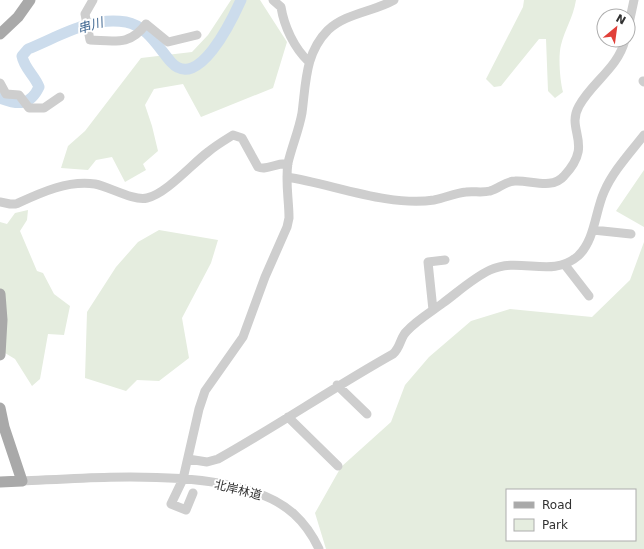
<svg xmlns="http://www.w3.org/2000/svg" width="644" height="549" viewBox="0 0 644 549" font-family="'DejaVu Sans','Noto Sans JP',sans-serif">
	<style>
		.green { fill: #e5eddf; fill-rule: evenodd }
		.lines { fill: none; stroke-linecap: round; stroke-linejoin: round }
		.river { stroke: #ccdcec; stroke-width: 11 }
		.minor { stroke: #cecece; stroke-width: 9 }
		.major { stroke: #a9a9a9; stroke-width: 11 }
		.labels { text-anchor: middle; stroke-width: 4; stroke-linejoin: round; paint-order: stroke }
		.street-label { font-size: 12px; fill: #313131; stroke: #fff }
		.water-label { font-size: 13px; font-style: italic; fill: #406892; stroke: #fff }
	</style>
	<rect width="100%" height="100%" fill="#fff"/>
	<!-- green -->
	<path class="green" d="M231 0H260L287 42 273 88 201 117 183 84 154 89 145 105 152 126 158 151 143 164 146 170 125 182 112 157 96 160 88 170 61 168 68 146 85 131 141 58 192 52 208 35Z
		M524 0H576C573 18 565 29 561 45 558 57 560 80 563 92L555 98 548 91 546 39H539L501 86 494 87 486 79 523 7Z
		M644 170V227L616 211Z
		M28 210 27 220 20 231 37 271 43 273 54 294 70 306 64 335 48 334 40 379 32 386 15 359 0 350V222L7 224 15 213Z
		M159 230 218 240 211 263 182 318 189 358 159 381 137 380 126 391 85 378 87 312 116 267 138 242Z
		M644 242V549H326L315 513 341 467 391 422 405 385 429 357 471 321 510 309 592 317 630 280ZM507 490H635V540H507Z"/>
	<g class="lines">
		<!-- river -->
		<path class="river" d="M0 98C18 105 30 106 39 87 35 76 24 68 22 56L28 49C60 36 91 16 126 22 147 26 158 47 171 62 198 92 232 20 241 0"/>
		<!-- minor -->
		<path class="minor" d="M93 0 85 14 90 40C115 41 130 46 146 24L168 42 197 35
			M273 0 281 7C284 26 294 48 309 62
			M628 28 634 0
			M643 81 644 82
			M0 83 6 94 19 95 29 108H44L60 97
			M287 177C332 184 389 207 434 200 445 198 455 193 466 192 474 191 482 193 490 191 499 189 505 181 515 181 531 180 552 190 564 176 595 143 565 131 579 106 592 82 618 68 625 40
			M0 202 10 204H16C40 193 67 180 95 184 110 187 133 201 147 198 166 194 193 163 208 152 215 146 225 140 233 135L242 138 258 167C267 171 277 162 288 164
			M593 230 631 234
			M565 265 589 296
			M433 310 428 262 445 260
			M337 385 367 414
			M288 417 338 466
			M188 459 207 462 218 459C277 426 334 387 393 354 401 347 400 337 407 331 417 320 431 312 443 303 458 292 473 278 490 270 520 256 552 279 578 256 595 240 595 212 604 192 613 171 630 153 644 135
			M22 481C92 478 240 464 294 514 305 524 313 536 319 549
			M193 493 186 510 171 504 183 479 199 409 205 391 243 337 265 277 287 227 289 218C289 200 285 181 288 163 292 146 299 130 302 113 306 83 305 53 328 30 346 13 373 12 394 0"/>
		<!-- major -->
		<path class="major" d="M0 34 18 17 30 0
			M0 294 2 320 0 355
			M0 408 4 427 22 481 0 482"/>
	</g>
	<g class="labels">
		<!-- street labels -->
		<g class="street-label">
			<text transform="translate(238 490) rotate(14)" y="4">北岸林道</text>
		</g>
		<!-- water labels -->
		<g class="water-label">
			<text transform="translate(90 25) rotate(-16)" y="5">串川</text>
		</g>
	</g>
	<!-- legend -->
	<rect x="506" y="489" width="130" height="52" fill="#ffffff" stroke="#adadad"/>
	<rect x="514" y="502" width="20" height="6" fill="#a9a9a9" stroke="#adadad"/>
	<text x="542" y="509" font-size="12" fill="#313131">Road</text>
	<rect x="514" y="519" width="20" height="12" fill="#e5eddf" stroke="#adadad"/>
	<text x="542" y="529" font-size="12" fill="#313131">Park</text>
	<!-- north arrow -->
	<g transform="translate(616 28) rotate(29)"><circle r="19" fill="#ffffff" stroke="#adadad"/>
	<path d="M0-3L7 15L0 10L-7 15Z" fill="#e14039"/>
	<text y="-6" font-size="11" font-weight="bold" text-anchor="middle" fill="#313131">N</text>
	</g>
</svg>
